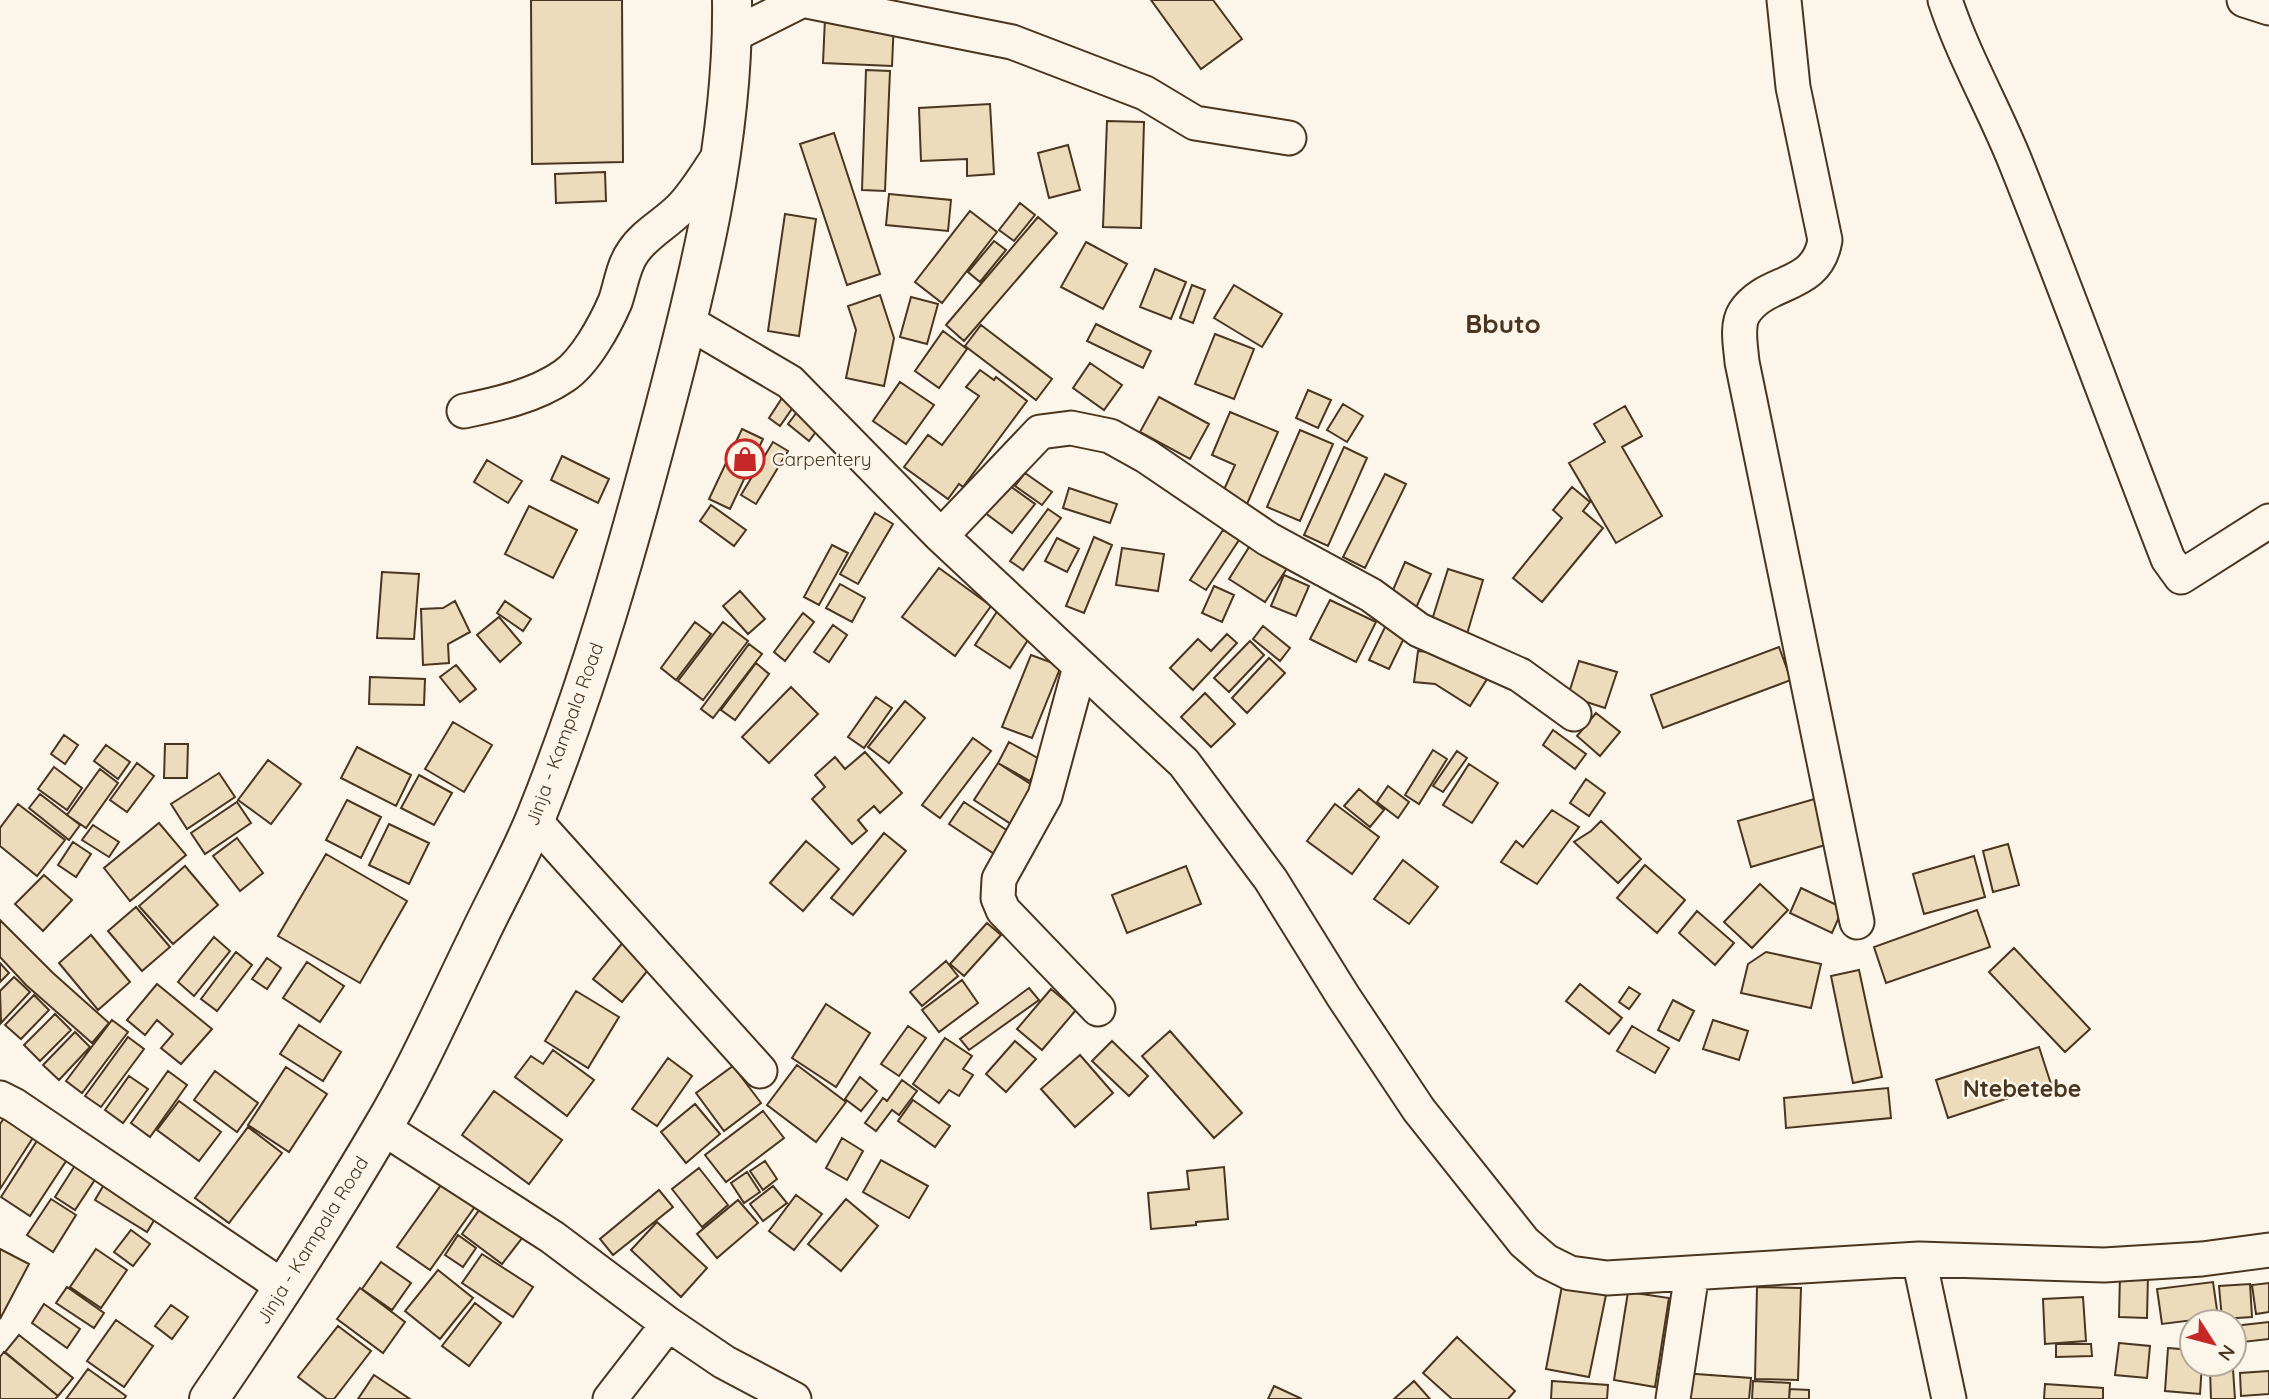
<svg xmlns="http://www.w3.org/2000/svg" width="2269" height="1399" viewBox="0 0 2269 1399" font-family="Quicksand,sans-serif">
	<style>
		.building { fill: #ecdcbc; stroke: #4a3520; stroke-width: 2 }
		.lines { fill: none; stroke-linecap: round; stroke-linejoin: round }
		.minor-casing { stroke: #4a3520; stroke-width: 37 }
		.highway-casing { stroke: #4a3520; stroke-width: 42 }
		.minor { stroke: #fbf6e9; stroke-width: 33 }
		.highway { stroke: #fbf6e9; stroke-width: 38 }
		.labels { text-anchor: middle; stroke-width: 5; stroke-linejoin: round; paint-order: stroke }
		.poi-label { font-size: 19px; fill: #4a3520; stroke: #fbf6e9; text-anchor: start }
		.street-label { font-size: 19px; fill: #4a3520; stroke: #fbf6e9 }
		.quarter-label { font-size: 23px; font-weight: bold; fill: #4a3520; stroke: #fbf6e9 }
		.district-label { font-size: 26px; font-weight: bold; fill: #4a3520; stroke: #fbf6e9 }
	</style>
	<rect width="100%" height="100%" fill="#fbf6e9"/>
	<!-- building -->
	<path class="building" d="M531 0H622L623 162 532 164Z
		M1151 0H1213L1242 39 1201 69Z
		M825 18 894 20 892 66 823 63Z
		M866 70 890 71 885 191 862 190Z
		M990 104 994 174 967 176V159L921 161 919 108Z
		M1107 121 1144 122 1141 228 1103 227Z
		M834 133 880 274 847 285 800 144Z
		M1068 145 1080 190 1049 198 1038 153Z
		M605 172 606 201 556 203 555 174Z
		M889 194 951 200 948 231 886 225Z
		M1020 203 1035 215 1014 241 999 230Z
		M970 211 997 232 942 303 915 282Z
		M785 214 816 219 799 336 768 331Z
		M1038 217 1057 233 964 341 946 325Z
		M994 241 1006 250 980 282 968 272Z
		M1086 242 1127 264 1103 309 1061 287Z
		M1155 269 1186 282 1171 319 1140 307Z
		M1192 285 1205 290 1193 323 1180 318Z
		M1234 285 1282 314 1262 347 1214 318Z
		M880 295 894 338 884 386 846 378 856 330 848 306Z
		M911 297 938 304 927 344 900 337Z
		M1096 324 1151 351 1143 368 1087 341Z
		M981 325 1052 379 1036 400 965 346Z
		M943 331 967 349 939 388 915 371Z
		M1215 334 1254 349 1234 399 1195 384Z
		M1090 363 1122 385 1104 410 1073 388Z
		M980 370 994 380 996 377 1027 401 963 487 959 484 948 499 904 467 928 435 942 445 979 396 966 387Z
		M900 382 934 405 906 444 873 421Z
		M1308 390 1331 400 1318 428 1296 418Z
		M784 395 796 403 780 426 769 418Z
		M1159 397 1209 424 1190 459 1140 432Z
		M803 404 824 421 809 441 788 424Z
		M1343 404 1363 416 1347 442 1327 430Z
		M1625 406 1642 436 1622 447 1662 516 1616 543 1569 463 1605 442 1594 424Z
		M1230 412 1278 432 1244 511 1219 501 1235 465 1212 455Z
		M742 429 763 439 730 509 709 499Z
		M1300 430 1333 444 1300 521 1267 507Z
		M773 442 788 451 756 504 741 495Z
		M1344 447 1367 458 1328 546 1304 535Z
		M562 456 609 479 598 503 551 480Z
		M487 460 522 481 508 503 474 482Z
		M1025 473 1052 492 1042 505 1015 486Z
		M1385 474 1406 484 1365 568 1343 557Z
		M1006 483 1035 504 1012 533 984 512Z
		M1572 487 1590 502 1583 511 1603 528 1542 602 1513 578 1562 518 1553 510Z
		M1069 488 1117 504 1110 523 1063 508Z
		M711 505 746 530 734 546 700 521Z
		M529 506 577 530 553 578 505 554Z
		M1048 509 1061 518 1023 570 1010 561Z
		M875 513 893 524 858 584 840 574Z
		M1223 530 1239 540 1206 590 1190 580Z
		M1256 536 1293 559 1265 602 1229 579Z
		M1094 537 1112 545 1084 613 1066 606Z
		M1057 538 1079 549 1067 572 1045 561Z
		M832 545 848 553 819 605 804 597Z
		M1122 548 1164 554 1158 591 1116 585Z
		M1405 562 1431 574 1416 608 1390 597Z
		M939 568 991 606 955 656 902 617Z
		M1448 569 1483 580 1467 634 1431 623Z
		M382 572 419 574 414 639 377 638Z
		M1284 575 1309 586 1296 616 1271 606Z
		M840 584 865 598 852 622 826 608Z
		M1214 586 1234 595 1222 622 1202 613Z
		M740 591 765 619 748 634 723 606Z
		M1330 600 1376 622 1356 662 1310 639Z
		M455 601 470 632 448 644 449 663 423 665 421 609 443 608Z
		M505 601 531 619 523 631 497 613Z
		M998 610 1033 632 1010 668 975 645Z
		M803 613 814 622 785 661 774 652Z
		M499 617 521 643 500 662 477 635Z
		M695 622 711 634 676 680 661 668Z
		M723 622 748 641 703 700 678 681Z
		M1387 623 1407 632 1389 669 1369 660Z
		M833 625 847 635 829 662 814 652Z
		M1263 626 1290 648 1280 661 1253 639Z
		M1227 634 1237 643 1193 690 1170 668 1198 639 1211 651Z
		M1250 641 1264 655 1229 692 1214 678Z
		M749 644 762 654 713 718 701 709Z
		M1779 647 1791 680 1663 728 1651 695Z
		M1418 651 1453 654 1489 676 1470 706 1435 684 1414 682Z
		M1031 655 1061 666 1032 738 1002 727Z
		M1269 658 1285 673 1247 713 1232 698Z
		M1579 661 1617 672 1605 708 1568 696Z
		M756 663 769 674 735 720 721 710Z
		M456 665 476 689 460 702 440 677Z
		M370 677 425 679 424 705 369 704Z
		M791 687 818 714 769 763 742 737Z
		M1205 693 1235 724 1211 747 1181 717Z
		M876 697 892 708 864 748 848 737Z
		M905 701 925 718 889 763 868 747Z
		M1596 713 1620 732 1600 756 1577 736Z
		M453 722 492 745 464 792 425 769Z
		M1553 730 1586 754 1575 769 1543 745Z
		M64 735 78 745 65 764 51 754Z
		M973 738 991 751 940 818 922 805Z
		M1009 742 1041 760 1030 781 998 763Z
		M165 744H188L187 778H164Z
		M106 745 130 762 118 779 94 761Z
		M357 747 411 775 396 806 341 778Z
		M1433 750 1447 759 1419 804 1405 795Z
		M1457 751 1467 758 1443 792 1433 786Z
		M865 752 902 793 880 813 874 806 858 820 867 831 852 844 812 799 825 787 815 775 835 757 845 769Z
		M268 760 301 784 271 824 238 800Z
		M137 763 154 776 127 812 110 800Z
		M998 763 1035 787 1011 824 974 800Z
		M1469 764 1498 783 1472 823 1443 805Z
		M54 767 82 788 67 810 38 789Z
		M100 769 118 783 86 828 67 815Z
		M219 773 235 797 187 829 171 804Z
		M419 775 452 793 434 825 401 808Z
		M1586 779 1605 793 1589 816 1570 803Z
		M1388 786 1409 802 1398 818 1377 802Z
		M1359 789 1384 810 1370 827 1344 806Z
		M40 794 80 825 69 840 29 808Z
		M1818 798 1832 843 1751 867 1738 821Z
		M347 800 381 817 361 858 326 840Z
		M237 802 251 823 205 854 191 833Z
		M964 802 1011 833 996 855 949 824Z
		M18 804 65 840 37 876 0 846V828Z
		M1335 804 1379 837 1352 874 1307 841Z
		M1552 810 1579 827 1537 884 1501 862 1516 841 1523 847Z
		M1601 821 1641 859 1618 883 1574 842 1591 831Z
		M159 823 186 855 130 901 104 868Z
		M389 824 429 843 409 884 369 865Z
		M93 825 119 842 109 857 82 840Z
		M884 833 906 851 853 915 831 898Z
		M237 838 263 873 240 891 213 856Z
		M806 841 839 869 803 911 770 883Z
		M73 842 91 854 76 877 58 865Z
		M2008 844 2019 885 1993 892 1983 851Z
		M326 854 407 901 360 983 278 936Z
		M1974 856 1985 897 1924 914 1913 874Z
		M1403 860 1438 887 1409 924 1374 899Z
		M1645 865 1685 900 1657 933 1617 898Z
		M185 866 218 905 173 944 139 906Z
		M1186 866 1201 904 1127 933 1112 895Z
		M44 875 72 900 43 931 15 904Z
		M1760 884 1788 910 1752 948 1724 922Z
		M1801 888 1843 908 1832 933 1790 913Z
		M136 907 170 947 142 971 108 931Z
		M1977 910 1990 947 1886 983 1874 947Z
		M1697 911 1734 943 1715 965 1679 933Z
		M0 920 53 973 109 1023 92 1043 26 985 0 957Z
		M987 923 1001 935 964 976 950 964Z
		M91 935 130 982 98 1010 59 963Z
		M214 937 230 951 194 996 178 982Z
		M624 941 653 964 622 1002 593 979Z
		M2014 948 2090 1029 2065 1052 1989 972Z
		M236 952 252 965 217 1011 201 999Z
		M1766 952 1821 964 1811 1008 1741 993 1748 964Z
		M267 958 281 968 267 989 252 979Z
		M946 961 958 976 922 1006 910 992Z
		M307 962 344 986 320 1022 283 998Z
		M0 963 9 973 0 982Z
		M1859 970 1882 1077 1853 1083 1831 976Z
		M14 977 30 992 1 1023 0 991Z
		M962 980 978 1003 939 1032 922 1010Z
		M157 984 212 1029 181 1064 161 1048 173 1034 157 1020 145 1035 127 1020Z
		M1580 984 1622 1018 1609 1034 1566 1001Z
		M1629 987 1640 994 1629 1009 1619 1002Z
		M1029 988 1039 1000 969 1050 960 1039Z
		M1051 989 1076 1010 1042 1050 1017 1029Z
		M576 991 619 1017 588 1068 545 1041Z
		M34 995 49 1010 21 1039 5 1025Z
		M1673 1000 1694 1011 1679 1041 1658 1030Z
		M826 1004 870 1033 836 1087 792 1058Z
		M55 1014 71 1030 40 1061 24 1045Z
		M112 1020 128 1032 82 1093 66 1081Z
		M1713 1020 1748 1031 1739 1060 1703 1049Z
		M299 1025 341 1052 323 1081 280 1054Z
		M908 1026 926 1038 899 1076 881 1064Z
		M1632 1026 1669 1048 1655 1073 1617 1051Z
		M1170 1031 1242 1113 1214 1138 1142 1056Z
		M75 1032 90 1047 59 1080 43 1065Z
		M128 1037 144 1049 101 1107 85 1096Z
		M945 1038 972 1056 963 1069 973 1075 959 1096 949 1090 939 1103 913 1084Z
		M1015 1041 1036 1059 1006 1092 986 1074Z
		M1112 1041 1148 1076 1129 1096 1092 1061Z
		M2039 1047 2051 1084 1948 1118 1936 1080Z
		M553 1050 594 1080 567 1116 515 1077 531 1056 543 1064Z
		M1080 1055 1113 1093 1075 1127 1041 1089Z
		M668 1058 692 1076 657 1126 632 1109Z
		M797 1065 846 1102 816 1142 767 1105Z
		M733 1066 761 1103 724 1131 696 1093Z
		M286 1067 327 1094 289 1152 248 1125Z
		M168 1071 187 1085 150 1137 131 1123Z
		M215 1071 258 1103 237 1132 194 1100Z
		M129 1076 148 1089 123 1123 105 1110Z
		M860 1077 877 1091 861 1111 845 1099Z
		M902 1080 917 1091 899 1115 892 1110 876 1131 865 1123 883 1098 887 1101Z
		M1888 1088 1891 1118 1786 1128 1784 1098Z
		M494 1091 562 1140 529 1184 462 1135Z
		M913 1100 950 1126 935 1147 898 1121Z
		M179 1101 221 1132 199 1161 157 1130Z
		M695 1104 720 1134 686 1163 661 1132Z
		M9 1111 38 1130 0 1189V1124Z
		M763 1111 784 1138 726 1182 705 1155Z
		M248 1127 282 1153 229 1223 195 1198Z
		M42 1133 72 1152 30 1216 1 1197Z
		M842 1138 863 1151 847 1180 826 1168Z
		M81 1156 102 1169 75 1210 55 1197Z
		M881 1160 928 1186 909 1218 863 1192Z
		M765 1161 777 1179 763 1190 750 1171Z
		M1224 1167 1228 1219 1196 1222V1225L1151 1229 1148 1193 1189 1189 1187 1171Z
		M699 1168 728 1205 702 1227 672 1189Z
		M747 1172 760 1192 744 1203 731 1183Z
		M109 1176 161 1209 147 1232 95 1200Z
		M446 1178 479 1201 430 1270 397 1247Z
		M773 1186 787 1203 763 1221 750 1204Z
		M659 1190 673 1207 613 1255 600 1239Z
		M796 1195 822 1214 794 1250 769 1231Z
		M51 1199 76 1215 53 1252 27 1235Z
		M846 1199 878 1226 841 1271 808 1244Z
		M738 1200 758 1223 717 1258 697 1234Z
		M485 1202 526 1233 502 1264 462 1234Z
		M657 1222 707 1268 681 1297 631 1250Z
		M131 1230 150 1244 133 1266 114 1252Z
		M458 1235 476 1248 463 1267 445 1255Z
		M0 1249 29 1264 0 1319Z
		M96 1249 127 1270 101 1308 70 1287Z
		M482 1254 533 1287 513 1317 462 1283Z
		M381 1262 411 1283 392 1310 362 1289Z
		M438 1270 473 1298 440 1339 405 1311Z
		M2120 1275H2148L2147 1318 2119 1317Z
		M2213 1282 2218 1317 2162 1324 2157 1289Z
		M2269 1283V1312L2256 1314 2252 1285Z
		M2250 1284 2252 1317 2222 1319 2219 1286Z
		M1562 1286 1606 1295 1589 1377 1546 1369Z
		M67 1287 104 1313 94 1328 56 1303Z
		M1757 1287 1801 1288 1798 1380 1755 1379Z
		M360 1288 405 1322 383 1353 337 1319Z
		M1628 1292 1669 1298 1655 1387 1614 1380Z
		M2083 1297 2086 1341 2045 1344 2043 1299Z
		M475 1303 501 1323 469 1366 442 1346Z
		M44 1304 80 1329 67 1348 32 1323Z
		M171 1305 188 1317 172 1339 155 1326Z
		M116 1320 153 1346 124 1387 87 1361Z
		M2269 1322V1339L2234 1343V1326Z
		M338 1326 371 1351 334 1399H327L298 1377Z
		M19 1335 73 1378 58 1396 5 1352Z
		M1457 1337 1515 1391 1508 1399H1452L1423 1373Z
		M2119 1343 2150 1346 2147 1378 2115 1375Z
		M2056 1344H2091L2092 1356 2056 1357Z
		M2168 1348 2192 1350V1364H2202L2200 1394 2165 1391Z
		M4 1352 58 1396 55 1399H0V1357Z
		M88 1369 126 1396 124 1399H66Z
		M2233 1369 2235 1399H2211L2210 1370Z
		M2269 1371V1394L2241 1396 2240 1373Z
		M1682 1373 1751 1378 1749 1399H1680Z
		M374 1375 410 1399H358Z
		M1414 1381 1430 1399H1394Z
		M1552 1381 1608 1385 1607 1399H1551Z
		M1753 1381 1790 1383 1789 1399H1752Z
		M2045 1384 2103 1388V1399H2044Z
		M1274 1386 1302 1399H1268Z
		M1790 1389 1809 1390V1399H1789Z"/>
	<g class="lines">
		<!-- minor casing -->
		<g class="minor-casing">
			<path id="minor" d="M802 0 1012 42 1145 93 1195 123 1289 138
				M1784 0 1793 87 1825 240C1817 290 1766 278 1744 313 1736 326 1741 348 1742 362L1857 922
				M1945 0C1964 58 1995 110 2017 166 2069 296 2117 428 2168 559L2181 577 2269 521
				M2244 0 2269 8
				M733 35 803 0
				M688 322 790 382 941 536 1184 763 1271 880 1343 996 1419 1110 1524 1242 1546 1261 1570 1273 1607 1278 1919 1259 2104 1265 2202 1259 2269 1250
				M464 411C498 404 535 396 564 376 585 362 605 325 615 302 621 285 623 266 633 252 645 234 665 224 680 209 696 193 708 171 721 153
				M941 536 1040 432 1071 428 1110 436 1146 456 1268 539 1371 595 1419 630 1520 675 1574 714
				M1080 667 1045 796 999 879 998 898 1003 910 1098 1009
				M534 820 760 1071
				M0 1098 14 1105 285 1288
				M383 1128 552 1237 668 1324 724 1362 794 1399
				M1919 1259 1949 1399
				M610 1399 668 1324
				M1673 1399 1692 1273"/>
		</g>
		<!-- highway casing -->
		<g class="highway-casing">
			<path id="highway" d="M209 1399C269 1311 327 1222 381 1130 417 1070 446 1003 477 940 496 899 519 859 536 817 589 685 628 548 664 411 699 278 734 139 732 0"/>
		</g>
		<!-- minor -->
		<use href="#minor" class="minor"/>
		<!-- highway -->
		<use href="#highway" class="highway"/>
	</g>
	<!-- icons -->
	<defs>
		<g id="shop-ring" transform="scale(2.0125)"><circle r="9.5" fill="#fbf6e9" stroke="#c62828" stroke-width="1.5"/><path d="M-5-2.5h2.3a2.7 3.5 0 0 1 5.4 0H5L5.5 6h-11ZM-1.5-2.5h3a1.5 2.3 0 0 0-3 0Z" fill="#c62828"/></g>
	</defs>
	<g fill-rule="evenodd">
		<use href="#shop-ring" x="745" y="459"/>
	</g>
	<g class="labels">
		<!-- poi labels -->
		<g class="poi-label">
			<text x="772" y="466">Carpentery</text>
		</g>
		<!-- street labels -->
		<g class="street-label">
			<text transform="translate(564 734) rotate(-70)" y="7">Jinja - Kampala Road</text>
			<text transform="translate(312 1240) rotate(-58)" y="7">Jinja - Kampala Road</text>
		</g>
		<!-- quarter labels -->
		<g class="quarter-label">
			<text x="2022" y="1097">Ntebetebe</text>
		</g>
		<!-- district labels -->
		<g class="district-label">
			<text x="1503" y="333">Bbuto</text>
		</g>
	</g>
	<!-- north arrow -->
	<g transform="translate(2213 1343) rotate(126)"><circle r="33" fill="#fbf6e9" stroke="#b4a999" stroke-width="2"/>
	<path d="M0-5L12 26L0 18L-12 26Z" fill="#c62828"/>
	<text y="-10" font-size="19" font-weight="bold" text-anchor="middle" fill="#4a3520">N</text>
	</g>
</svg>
